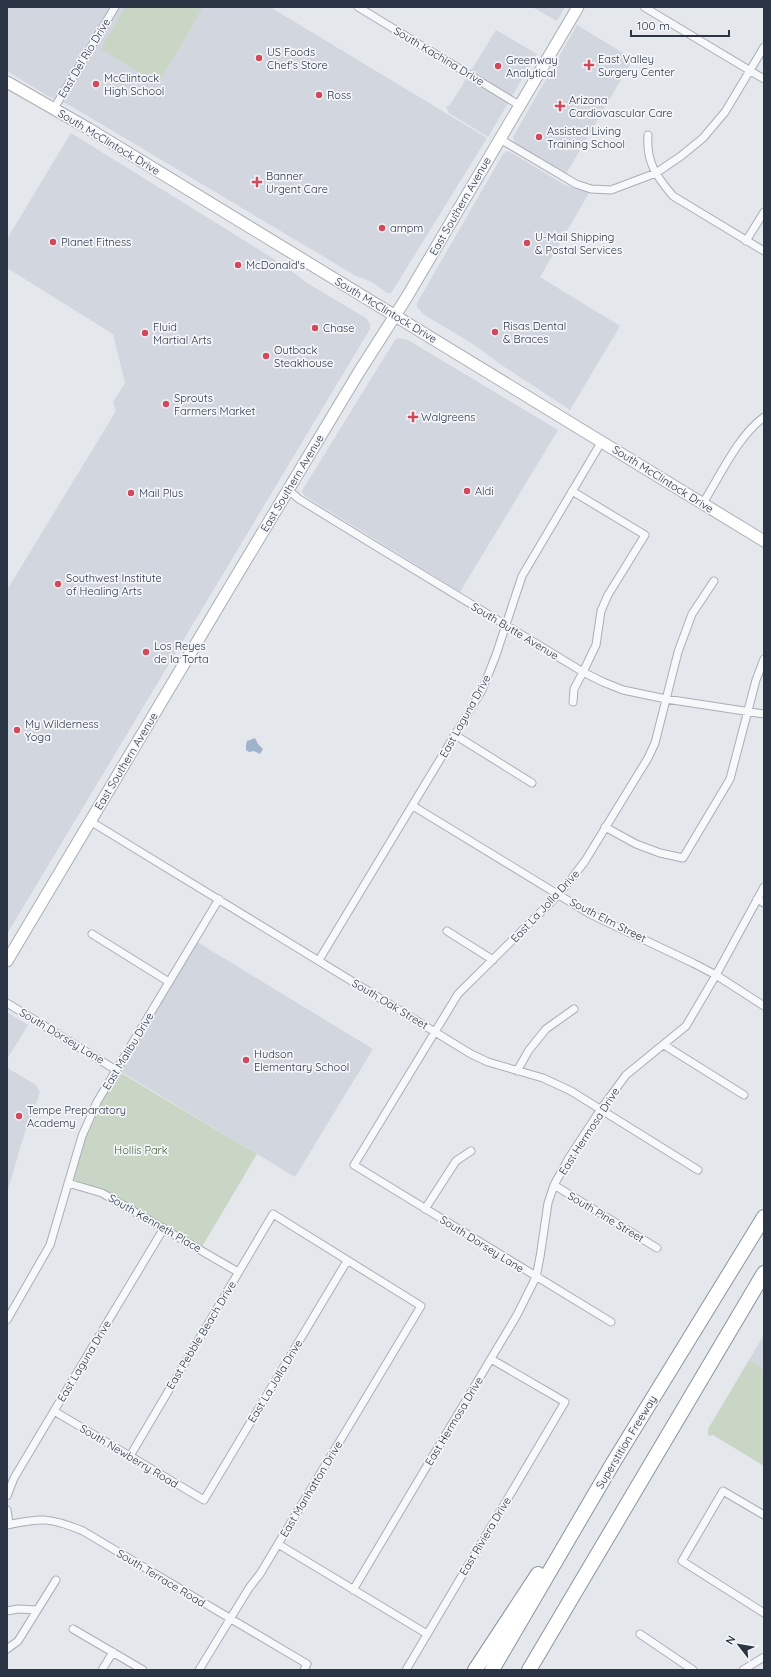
<svg xmlns="http://www.w3.org/2000/svg" width="771" height="1677" viewBox="0 0 771 1677" font-family="Quicksand,sans-serif">
	<style>
		.built { fill: #d2d6de }
		.green { fill: #c9d6c5 }
		.water { fill: #9fb4cc }
		.lines { fill: none; stroke-linecap: round; stroke-linejoin: round }
		.minor-casing { stroke: #a9aeb7; stroke-width: 9 }
		.secondary-casing { stroke: #a9aeb7; stroke-width: 13 }
		.motorway-casing { stroke: #8b94a3; stroke-width: 16 }
		.minor { stroke: #f7f8fa; stroke-width: 7 }
		.secondary { stroke: #fff; stroke-width: 11 }
		.motorway { stroke: #fff; stroke-width: 14 }
		.poi-dot { fill: #d1495b; stroke: #f4f6f9; stroke-width: 1.5 }
		.labels { text-anchor: middle; stroke-width: 3.5; stroke-linejoin: round; paint-order: stroke }
		.poi-label { font-size: 11px; fill: #2b3445; stroke: #f4f6f9; text-anchor: start }
		.street-label { font-size: 11px; fill: #2b3445; stroke: #f4f6f9 }
		.park-label { font-size: 11px; fill: #3f6138; stroke: #f4f6f9 }
	</style>
	<rect width="100%" height="100%" fill="#e4e7ec"/>
	<!-- built -->
	<path class="built" d="M7 7H270L487 138 393 290 391 293H387L372 282 356 276 71 106 48 96 7 71Z
		M532 7H565L557 21Z
		M577 25 633 59 566 174 515 144 513 137Z
		M496 30 537 54 488 137 449 113 446 107 450 105Z
		M71 133 282 264 307 283 366 318 370 324V329L7 934V590L116 411 113 402 125 383 113 334 7 268V239Z
		M507 151 510 152 565 185 589 193 540 277 620 326 570 410 506 368 473 344 423 314 417 307V303L503 154Z
		M398 338 408 340 558 430 460 592 305 496 302 492 303 489 395 340Z
		M197 942 373 1049 295 1177 120 1071Z
		M7 1012 28 1025 7 1059Z
		M7 1065 9 1069 36 1085 40 1092 22 1141 8 1190 7 1189Z
		M764 1335V1369L749 1360Z"/>
	<!-- green -->
	<path class="green" d="M125 7H203L158 84 101 49Z
		M116 1070 257 1154 200 1250 102 1193 68 1183 82 1136Z
		M749 1360 764 1369V1466L713 1435 708 1436V1429Z"/>
	<!-- water -->
	<path class="water" d="M255 738 258 744 263 749 260 754 254 751 249 752 246 750V745L247 741Z"/>
	<g class="lines">
		<!-- minor casing -->
		<g class="minor-casing">
			<path id="minor" d="M358 7 519 105
				M644 7 764 79
				M53 110 115 7
				M648 135C646 162 656 176 673 196L764 251
				M500 139 576 184 591 189 611 190 656 173 681 156 703 138 725 112 764 47
				M746 241 764 212
				M288 490 299 499 369 542 583 672 603 682 623 690 666 699 764 714
				M572 491 645 535 608 595 601 611 596 645 583 672 574 689 573 702
				M703 503C720 476 738 436 764 417
				M455 735 532 783
				M413 806 590 914 693 963 716 975 764 1006
				M90 821 471 1054 488 1062 543 1078 571 1091 698 1170
				M605 827 636 844 660 853 683 858 730 779 756 680 764 659
				M757 899 764 903
				M447 931 493 960
				M92 934 169 982
				M319 960 482 690 496 655 522 576 602 441
				M7 1003 116 1070
				M664 1045 744 1095
				M517 1071 529 1050 546 1029 574 1009
				M68 1183 102 1193 238 1272
				M554 1185 657 1248
				M425 1209 456 1161 471 1151
				M7 1320 50 1245 82 1136 97 1102 219 899
				M611 1322 354 1165 458 994 558 895 572 878 585 861 648 758 655 743 678 652 692 614 714 581
				M54 1411 204 1500 347 1261
				M130 1456 273 1214 421 1306 260 1574 249 1588 199 1670
				M7 1496 14 1478 54 1411 164 1228
				M7 1510 9 1524
				M764 1515 723 1491 682 1561 764 1613
				M7 1525C41 1518 50 1517 83 1531L307 1664 304 1670
				M278 1544 427 1634
				M353 1590 517 1315 536 1277 540 1257 548 1203 554 1185 569 1158 601 1109 626 1075 686 1026 716 975 764 887
				M7 1611 18 1609 37 1610
				M73 1629 143 1670
				M640 1634 693 1670
				M7 1649 18 1641 56 1580
				M102 1670 113 1652
				M406 1670 565 1402 491 1359
				M743 1670 764 1657"/>
		</g>
		<!-- secondary casing -->
		<g class="secondary-casing">
			<path id="secondary" d="M7 82 89 129 764 541
				M7 961 234 580 359 372 405 300 578 7"/>
		</g>
		<!-- motorway casing -->
		<g class="motorway-casing">
			<path id="motorway" d="M475 1670 538 1574
				M492 1670 613 1463 764 1217
				M529 1670 764 1273"/>
		</g>
		<!-- minor -->
		<use href="#minor" class="minor"/>
		<!-- secondary -->
		<use href="#secondary" class="secondary"/>
		<!-- motorway -->
		<use href="#motorway" class="motorway"/>
	</g>
	<!-- markers -->
	<g class="poi-dot">
		<circle cx="259" cy="58" r="4"/>
		<path d="M587 59h4v4h4v4h-4v4h-4v-4h-4v-4h4z"/>
		<circle cx="498" cy="66" r="4"/>
		<circle cx="96" cy="84" r="4"/>
		<circle cx="319" cy="95" r="4"/>
		<path d="M558 100h4v4h4v4h-4v4h-4v-4h-4v-4h4z"/>
		<circle cx="539" cy="137" r="4"/>
		<path d="M255 176h4v4h4v4h-4v4h-4v-4h-4v-4h4z"/>
		<circle cx="382" cy="228" r="4"/>
		<circle cx="53" cy="242" r="4"/>
		<circle cx="527" cy="243" r="4"/>
		<circle cx="238" cy="265" r="4"/>
		<circle cx="315" cy="328" r="4"/>
		<circle cx="495" cy="332" r="4"/>
		<circle cx="145" cy="333" r="4"/>
		<circle cx="266" cy="356" r="4"/>
		<circle cx="166" cy="404" r="4"/>
		<path d="M411 411h4v4h4v4h-4v4h-4v-4h-4v-4h4z"/>
		<circle cx="467" cy="491" r="4"/>
		<circle cx="131" cy="493" r="4"/>
		<circle cx="58" cy="584" r="4"/>
		<circle cx="146" cy="652" r="4"/>
		<circle cx="17" cy="730" r="4"/>
		<circle cx="246" cy="1060" r="4"/>
		<circle cx="19" cy="1116" r="4"/>
	</g>
	<g class="labels">
		<!-- poi labels -->
		<g class="poi-label">
			<text x="267" y="56">US Foods<tspan x="267" dy="13">Chef's Store</tspan></text>
			<text x="598" y="63">East Valley<tspan x="598" dy="13">Surgery Center</tspan></text>
			<text x="506" y="64">Greenway<tspan x="506" dy="13">Analytical</tspan></text>
			<text x="104" y="82">McClintock<tspan x="104" dy="13">High School</tspan></text>
			<text x="327" y="99">Ross</text>
			<text x="569" y="104">Arizona<tspan x="569" dy="13">Cardiovascular Care</tspan></text>
			<text x="547" y="135">Assisted Living<tspan x="547" dy="13">Training School</tspan></text>
			<text x="266" y="180">Banner<tspan x="266" dy="13">Urgent Care</tspan></text>
			<text x="390" y="232">ampm</text>
			<text x="535" y="241">U-Mail Shipping<tspan x="535" dy="13">&amp; Postal Services</tspan></text>
			<text x="61" y="246">Planet Fitness</text>
			<text x="246" y="269">McDonald's</text>
			<text x="503" y="330">Risas Dental<tspan x="503" dy="13">&amp; Braces</tspan></text>
			<text x="153" y="331">Fluid<tspan x="153" dy="13">Martial Arts</tspan></text>
			<text x="323" y="332">Chase</text>
			<text x="274" y="354">Outback<tspan x="274" dy="13">Steakhouse</tspan></text>
			<text x="174" y="402">Sprouts<tspan x="174" dy="13">Farmers Market</tspan></text>
			<text x="421" y="421">Walgreens</text>
			<text x="475" y="495">Aldi</text>
			<text x="139" y="497">Mail Plus</text>
			<text x="66" y="582">Southwest Institute<tspan x="66" dy="13">of Healing Arts</tspan></text>
			<text x="154" y="650">Los Reyes<tspan x="154" dy="13">de la Torta</tspan></text>
			<text x="25" y="728">My Wilderness<tspan x="25" dy="13">Yoga</tspan></text>
			<text x="254" y="1058">Hudson<tspan x="254" dy="13">Elementary School</tspan></text>
			<text x="27" y="1114">Tempe Preparatory<tspan x="27" dy="13">Academy</tspan></text>
		</g>
		<!-- street labels -->
		<g class="street-label">
			<text transform="translate(439 56) rotate(31)" y="4">South Kachina Drive</text>
			<text transform="translate(84 58) rotate(-59)" y="4">East Del Rio Drive</text>
			<text transform="translate(109 142) rotate(31)" y="4">South McClintock Drive</text>
			<text transform="translate(460 206) rotate(-60)" y="4">East Southern Avenue</text>
			<text transform="translate(386 310) rotate(31)" y="4">South McClintock Drive</text>
			<text transform="translate(663 479) rotate(32)" y="4">South McClintock Drive</text>
			<text transform="translate(292 483) rotate(-59)" y="4">East Southern Avenue</text>
			<text transform="translate(515 631) rotate(31)" y="4">South Butte Avenue</text>
			<text transform="translate(465 716) rotate(-61)" y="4">East Laguna Drive</text>
			<text transform="translate(126 761) rotate(-59)" y="4">East Southern Avenue</text>
			<text transform="translate(545 906) rotate(-47)" y="4">East La Jolla Drive</text>
			<text transform="translate(608 920) rotate(27)" y="4">South Elm Street</text>
			<text transform="translate(390 1004) rotate(31)" y="4">South Oak Street</text>
			<text transform="translate(62 1036) rotate(31)" y="4">South Dorsey Lane</text>
			<text transform="translate(128 1051) rotate(-59)" y="4">East Malibu Drive</text>
			<text transform="translate(589 1131) rotate(-57)" y="4">East Hermosa Drive</text>
			<text transform="translate(606 1217) rotate(31)" y="4">South Pine Street</text>
			<text transform="translate(155 1223) rotate(30)" y="4">South Kenneth Place</text>
			<text transform="translate(482 1244) rotate(32)" y="4">South Dorsey Lane</text>
			<text transform="translate(201 1335) rotate(-59)" y="4">East Pebble Beach Drive</text>
			<text transform="translate(84 1361) rotate(-59)" y="4">East Laguna Drive</text>
			<text transform="translate(275 1381) rotate(-59)" y="4">East La Jolla Drive</text>
			<text transform="translate(454 1421) rotate(-59)" y="4">East Hermosa Drive</text>
			<text transform="translate(626 1442) rotate(-59)" y="4">Superstition Freeway</text>
			<text transform="translate(129 1456) rotate(31)" y="4">South Newberry Road</text>
			<text transform="translate(311 1489) rotate(-59)" y="4">East Manhatton Drive</text>
			<text transform="translate(485 1536) rotate(-59)" y="4">East Riviera Drive</text>
			<text transform="translate(161 1578) rotate(31)" y="4">South Terrace Road</text>
		</g>
		<!-- park labels -->
		<g class="park-label">
			<text x="141" y="1154">Hollis Park</text>
		</g>
	</g>
	<!-- border -->
	<rect width="771" height="1677" fill="none" stroke="#2b3445" stroke-width="16"/>
	<!-- north arrow -->
	<g transform="translate(739 1645) rotate(301)" stroke="#f4f6f9" stroke-width="3" paint-order="stroke">
	<path d="M0-3L7 15L0 10L-7 15Z" fill="#2b3445"/>
	<text y="-6" font-size="11" font-weight="bold" text-anchor="middle" fill="#2b3445">N</text>
	</g>
	<!-- scale -->
	<path d="M631 30v6h98v-6" fill="none" stroke="#2b3445" stroke-width="2"/>
	<text x="637" y="30" font-size="12" fill="#2b3445" stroke="#f4f6f9" stroke-width="3" paint-order="stroke">100 m</text>
</svg>
